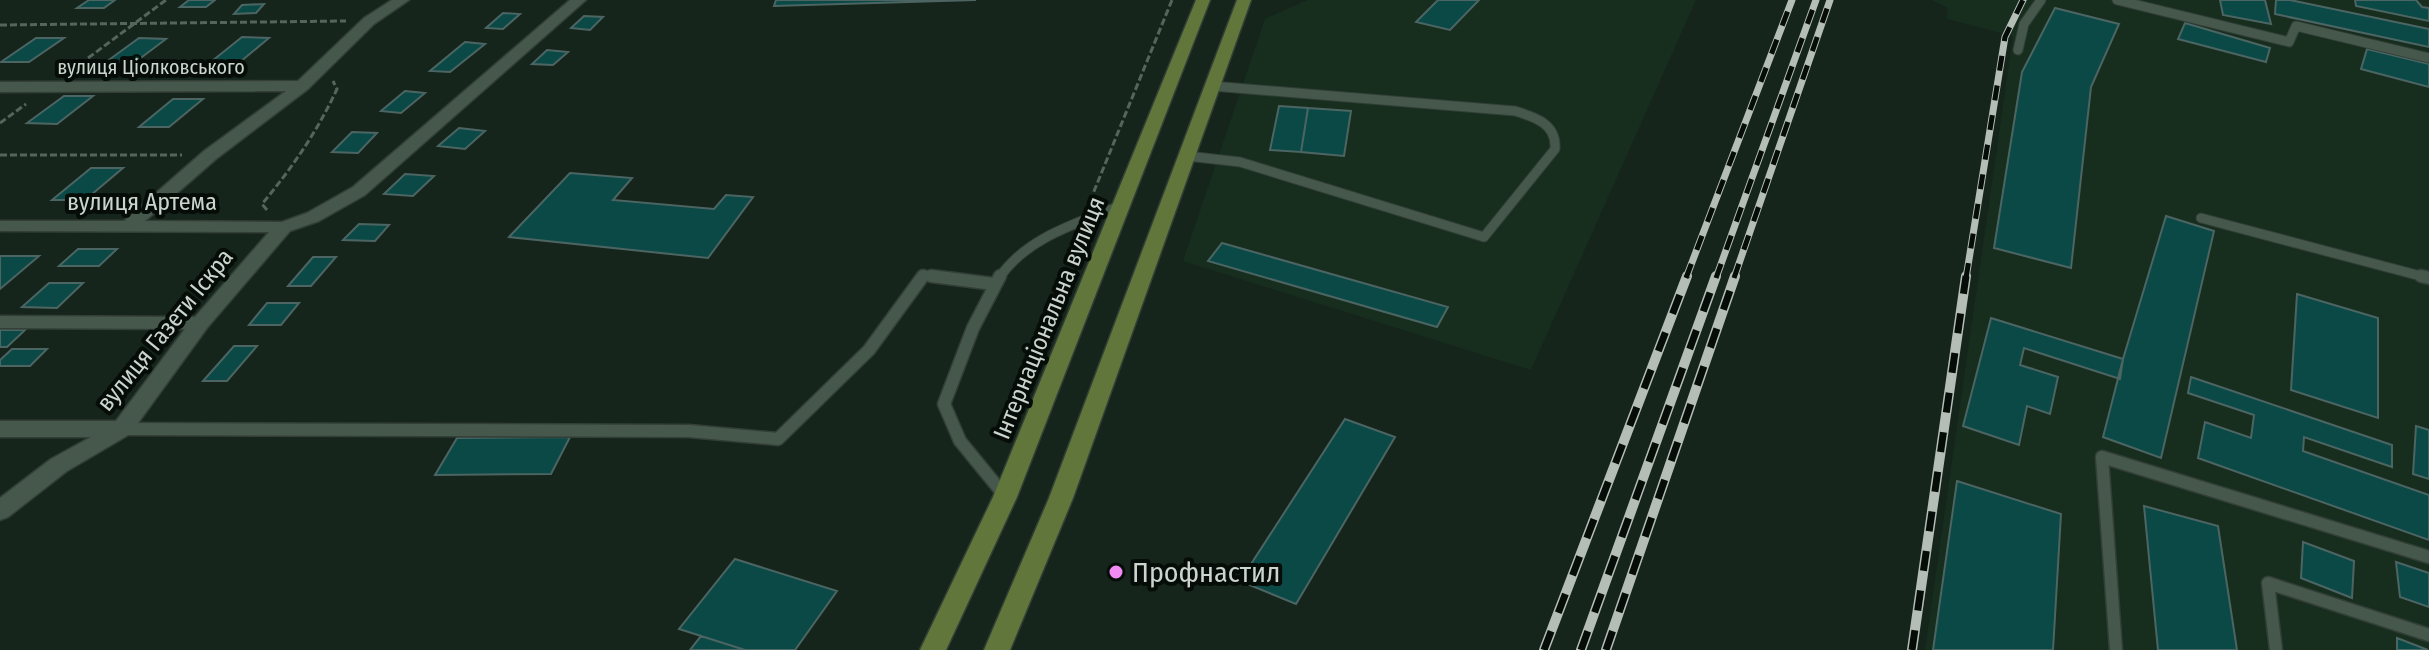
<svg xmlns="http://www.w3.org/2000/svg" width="2429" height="650" viewBox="0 0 2429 650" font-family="'Fira Sans Condensed',sans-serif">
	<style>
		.built { fill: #172e1f }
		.building { fill: #0a4946; stroke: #4c6563; stroke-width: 2 }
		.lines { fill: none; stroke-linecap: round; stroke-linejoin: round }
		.service-far1-casing { stroke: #323e36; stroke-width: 11 }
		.service-casing { stroke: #323e36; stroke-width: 15 }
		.minor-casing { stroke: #323e36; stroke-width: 3 }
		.secondary-casing { stroke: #323e36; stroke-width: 3 }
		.path { stroke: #56645b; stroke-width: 3; stroke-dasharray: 7 3; stroke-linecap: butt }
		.service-far1 { stroke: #46584c; stroke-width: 9 }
		.service { stroke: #46584c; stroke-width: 12 }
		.minor { fill: #46584c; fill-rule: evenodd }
		.secondary { fill: #60763a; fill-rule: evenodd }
		.rail-far1-casing { stroke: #b4beb7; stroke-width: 7 }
		.rail-casing { stroke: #b4beb7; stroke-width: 10 }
		.rail-far1 { stroke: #060d08; stroke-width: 5; stroke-dasharray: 15; stroke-linecap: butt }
		.rail { stroke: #060d08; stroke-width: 7; stroke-dasharray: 20; stroke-linecap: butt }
		.poi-dot { fill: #f28af3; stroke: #060d08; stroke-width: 3 }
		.labels { text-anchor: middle; stroke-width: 8; stroke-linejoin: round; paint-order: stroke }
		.far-street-label { font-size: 20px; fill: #cbd5ce; stroke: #060d08 }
		.street-label { font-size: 24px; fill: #cbd5ce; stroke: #060d08 }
		.near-poi-label { font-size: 28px; fill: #cbd5ce; stroke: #060d08; text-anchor: start }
	</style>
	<rect width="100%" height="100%" fill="#15251b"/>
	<!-- built -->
	<path class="built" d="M1307 0H1696L1531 370 1183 261 1265 19Z
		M1932 0H2429V650H1925L2013 36 1947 19 1948 8Z"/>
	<!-- building -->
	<path class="building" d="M89 0H115L104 8H77Z
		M189 0H215L206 7H180Z
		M776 0H976L774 6Z
		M1438 0H1479L1450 30 1416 22Z
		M2220 0H2265L2271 24 2223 15Z
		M2276 0H2290L2429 29V47L2275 14Z
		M2355 0H2416L2422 7 2429 8V21L2356 6Z
		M264 4 256 13 234 14 242 5Z
		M2055 8 2119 24 2091 87 2071 268 1994 248 2022 72Z
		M503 13 520 14 503 29 486 28Z
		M584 16 603 17 590 30 571 28Z
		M2185 23 2270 48 2266 62 2178 39Z
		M242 37 269 38 240 62 212 61Z
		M36 38H64L29 62H1Z
		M139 38 166 39 134 63 106 62Z
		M465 42 485 44 450 72 430 71Z
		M2367 49 2429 64V87L2361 69Z
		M547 50 568 52 553 65 532 64Z
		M405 91 425 93 401 113 381 111Z
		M64 96H93L57 124 27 123Z
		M173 99H203L169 127H139Z
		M1279 106 1308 108 1301 152 1270 150Z
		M1308 108 1351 111 1344 156 1301 152Z
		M459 128 485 131 465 149 438 146Z
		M352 132 377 133 358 153 332 152Z
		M91 168H123L85 200H52Z
		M570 173 632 178 613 200 714 209 726 195 753 197 708 258 509 237Z
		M405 174 434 176 413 196 384 194Z
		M2166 216 2214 231 2161 458 2103 437 2123 359Z
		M359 224 389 225 375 241 343 240Z
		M1222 243 1448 307 1437 327 1208 261Z
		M78 249H117L99 266H59Z
		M0 256H39L0 289Z
		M313 257H336L311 286H288Z
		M49 283H83L57 308 22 307Z
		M2297 294 2378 318V418L2291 390Z
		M267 303H299L281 325H249Z
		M1991 318 2123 359 2120 379 2024 348 2020 365 2058 377 2050 414 2027 406 2019 445 1963 426Z
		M0 330H25L7 347H0Z
		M234 346H257L227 381H203Z
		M12 349H47L30 366H0V360Z
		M2191 377 2392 445V467L2304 437 2303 451 2429 495V540L2198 458 2205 422 2251 438 2254 415 2188 393Z
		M1345 419 1395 437 1296 604 1240 581Z
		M2416 426 2429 430V479L2413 474Z
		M570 437 551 474 435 475 457 438Z
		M1957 481 2061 514 2053 650H1933Z
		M2144 506 2218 526 2237 650H2158Z
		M2303 542 2354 561 2352 598 2301 578Z
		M735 559 837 591 795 650H745L679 629Z
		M2396 562 2429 573V607L2400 597Z
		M701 636 745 650H690Z
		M2397 638 2428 650H2397Z"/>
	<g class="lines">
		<!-- service-far1 casing -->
		<g class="service-far1-casing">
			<path id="service-far1" d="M2117 0 2289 42 2296 26 2429 58
				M2018 50 2024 24 2041 0
				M1187 156 1240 162 1484 237 1555 149C1557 124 1535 117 1515 111L1212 86
				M2201 218 2428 278
				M922 278 924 275 946 278
				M999 278C1027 237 1078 223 1122 205"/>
		</g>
		<!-- service casing -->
		<g class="service-casing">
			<path id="service" d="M931 276 994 284
				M1000 276 973 328 944 404 960 441 1005 496
				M2421 276 2429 278
				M122 429 689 431 778 439 869 350 923 276
				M2116 650 2102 457 2429 557
				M2276 650 2268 583 2429 635"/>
		</g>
		<!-- minor casing -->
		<g class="minor-casing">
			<path id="minor" d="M392 0H409L374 24 308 89 216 159 145 221 282 222 307 213 353 187 570 0H586L365 195 319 221 290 231 207 328 130 434 67 471 8 517 0 520V498L51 459 91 437H0V421H116L185 329 0 328V316L195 317 269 232 0 231V221H124L204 151 286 91 0 92V82L298 81 364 18Z"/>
		</g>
		<!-- secondary casing -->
		<g class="secondary-casing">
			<path id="secondary" d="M1196 0H1210L1017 497 946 650H920L993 497Z
				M1237 0H1251L1073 498 1010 650H984L1049 498Z"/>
		</g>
		<!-- path -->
		<path class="path" d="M0 25 346 21
			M72 70 166 0
			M0 123 26 104
			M0 155H182
			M1090 201 1172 0
			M267 210 262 204C292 168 317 132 337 89L333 81"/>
		<!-- service-far1 -->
		<use href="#service-far1" class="service-far1"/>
		<!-- service -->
		<use href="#service" class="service"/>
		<!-- minor -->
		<use href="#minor" class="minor"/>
		<!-- secondary -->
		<use href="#secondary" class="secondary"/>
		<!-- rail-far1 casing -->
		<g class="rail-far1-casing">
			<path id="rail-far1" d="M1686 278 1792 0
				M1716 278 1816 0
				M1734 278 1830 0
				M1966 278 2005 37 2023 0"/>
		</g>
		<!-- rail casing -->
		<g class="rail-casing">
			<path id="rail" d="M1544 650 1687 276
				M1581 650 1716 276
				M1606 650 1735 276
				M1912 650 1966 276"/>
		</g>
		<!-- rail-far1 -->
		<use href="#rail-far1" class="rail-far1"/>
		<!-- rail -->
		<use href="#rail" class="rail"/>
	</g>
	<!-- markers -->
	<circle class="poi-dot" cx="1116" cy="572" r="8"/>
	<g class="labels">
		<!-- far-street labels -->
		<g class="far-street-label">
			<text x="151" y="74">вулиця Ціолковського</text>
		</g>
		<!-- street labels -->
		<g class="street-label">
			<text x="142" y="210">вулиця Артема</text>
			<text transform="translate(1049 318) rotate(-68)" y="8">Інтернаціональна вулиця</text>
			<text transform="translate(165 330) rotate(-51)" y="8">вулиця Газети Іскра</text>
		</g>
		<!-- near-poi labels -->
		<g class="near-poi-label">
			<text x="1132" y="582">Профнастил</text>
		</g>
	</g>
</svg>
